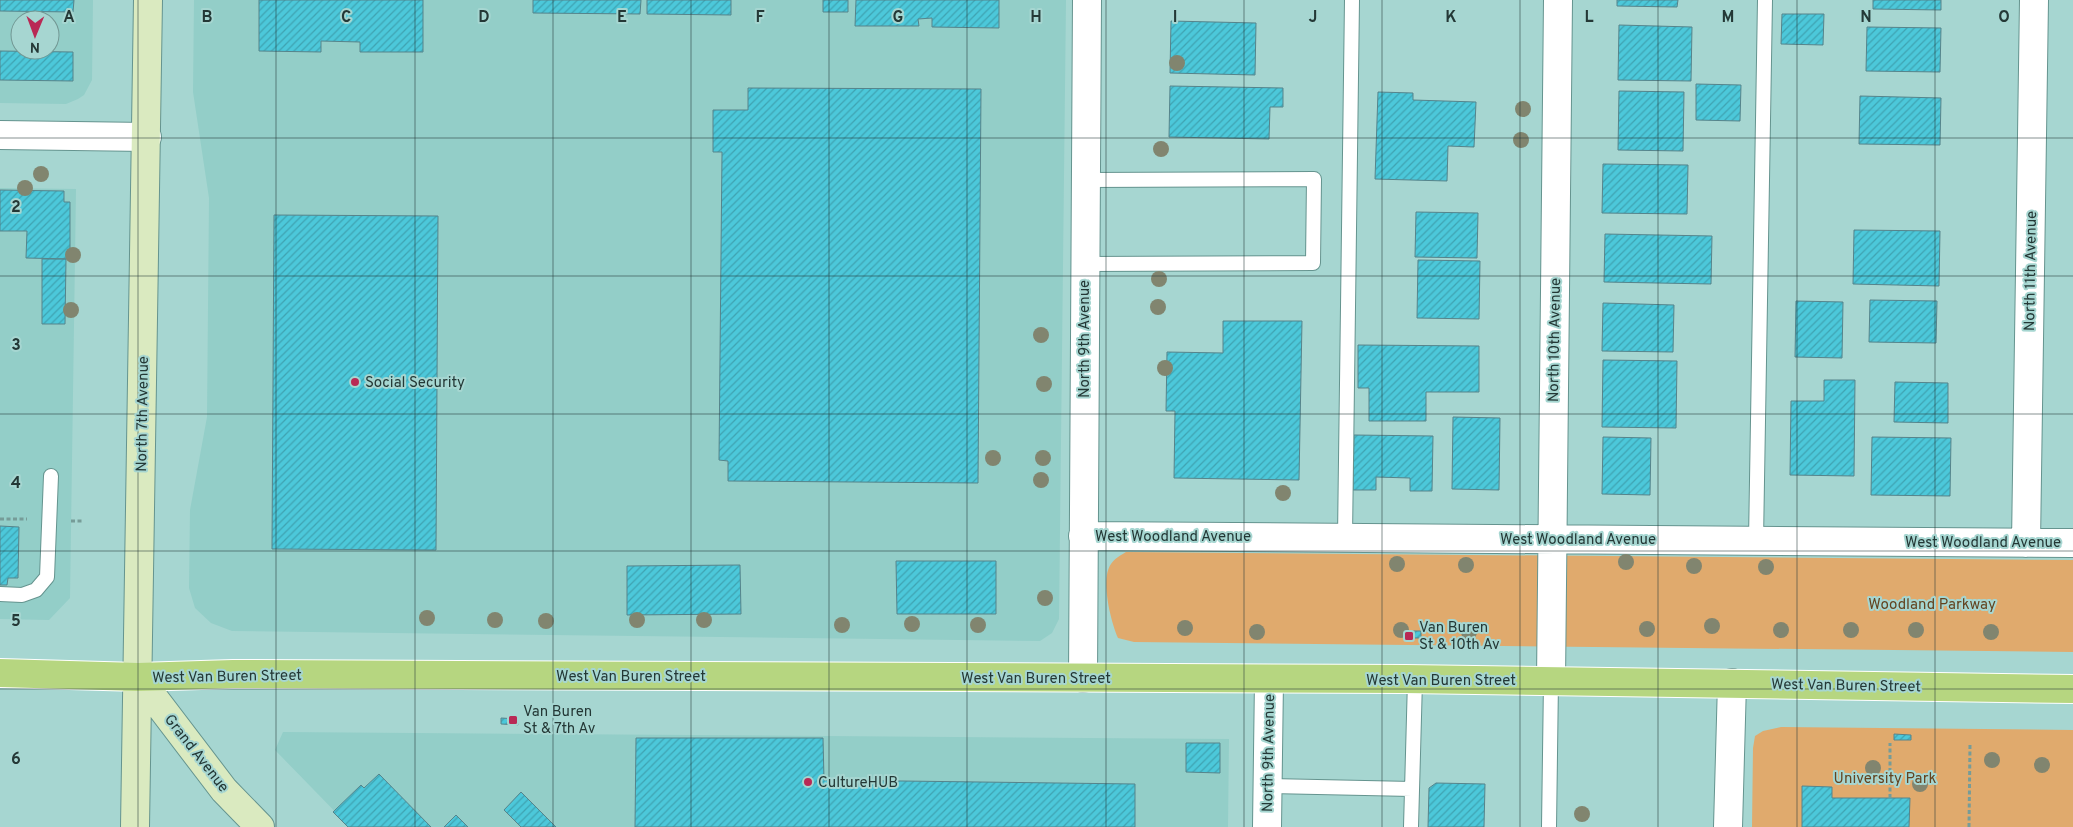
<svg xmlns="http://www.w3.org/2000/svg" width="2073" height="827" viewBox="0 0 2073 827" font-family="Overpass,sans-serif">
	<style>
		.built { fill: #93cec8; fill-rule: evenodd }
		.green { fill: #e0aa6d }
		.building { fill: url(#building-hatch); stroke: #56848b }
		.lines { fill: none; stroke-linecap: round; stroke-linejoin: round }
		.lane-casing { stroke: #65948f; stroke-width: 16 }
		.street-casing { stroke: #65948f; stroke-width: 30 }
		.secondary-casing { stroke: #65948f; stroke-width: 30 }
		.primary-casing { stroke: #fff; stroke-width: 30 }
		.path { stroke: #769c98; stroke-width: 3; stroke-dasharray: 4 2.5; stroke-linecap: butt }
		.lane { stroke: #fff; stroke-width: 14 }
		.street { stroke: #fff; stroke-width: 28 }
		.secondary { stroke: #daeac0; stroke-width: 28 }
		.primary { stroke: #b6d680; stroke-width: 28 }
		.tree { fill: #81856f }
		.grid { fill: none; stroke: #243836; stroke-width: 1; stroke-opacity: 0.55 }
		.poi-dot { fill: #b92955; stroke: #a6d6d1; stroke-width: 2 }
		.labels { text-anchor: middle; stroke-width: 4; stroke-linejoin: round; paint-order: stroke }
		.street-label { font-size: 15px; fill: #243836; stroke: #a6d6d1 }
		.poi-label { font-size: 15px; fill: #243836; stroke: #a6d6d1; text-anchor: start }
		.park-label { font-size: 15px; fill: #63431f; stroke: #a6d6d1 }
		.grid-label { font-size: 16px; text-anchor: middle; font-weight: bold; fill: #243836; stroke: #a6d6d1; stroke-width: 4; stroke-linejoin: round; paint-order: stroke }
	</style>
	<defs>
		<pattern id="building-hatch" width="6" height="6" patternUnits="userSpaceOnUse" patternTransform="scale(1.25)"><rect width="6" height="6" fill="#4cc8da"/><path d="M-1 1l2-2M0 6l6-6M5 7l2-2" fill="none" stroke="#3fa3b2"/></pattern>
	</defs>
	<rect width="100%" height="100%" fill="#a6d6d1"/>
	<!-- built -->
	<path class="built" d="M0 0H93L92 80 84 95 78 99 66 104 0 103ZM20 20H50V50H20Z
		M194 0H1066L1059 619 1052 633 1040 641 232 631 211 623 195 608 189 588 190 510 207 417 209 198 193 92Z
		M0 188 76 189 70 598 49 620 0 619Z
		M283 732 1229 739 1228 827H350L275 750Z"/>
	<!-- green -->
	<path class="green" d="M1126 552 2073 560V652L1134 642 1118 638C1111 622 1100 579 1111 564 1114 559 1121 555 1126 552Z
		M1781 727 2073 730V827H1752L1753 748 1755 736 1763 731Z"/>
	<!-- building -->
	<path class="building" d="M0 0H74L73 12 0 11Z
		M259 0H423V52H360V42L321 41V52L259 51Z
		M533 0H641L640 14 533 13Z
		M647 0H731V15L647 14Z
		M823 0H848V12H823Z
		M856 0H999V28L932 27V18L918 19 919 26H855Z
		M1617 0H1678L1677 7 1617 6Z
		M1873 0H1941V10L1873 9Z
		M1782 14H1824L1823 45 1781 44Z
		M1171 21 1256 23 1255 75 1170 73Z
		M1619 25 1692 27 1691 81 1618 80Z
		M1867 27 1941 28 1940 72 1866 71Z
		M0 51 73 52V81L0 80Z
		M1696 84 1741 85 1740 121 1696 120Z
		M1170 86 1283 88V107H1270L1269 139 1169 137Z
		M748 88 981 89 978 483 728 481V461L719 460 722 152H713V110H748Z
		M1619 91 1684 92 1683 151 1618 150Z
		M1378 92 1413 93V100L1476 102 1474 147 1448 146 1447 181 1375 179Z
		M1860 96 1941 98 1940 145 1859 144Z
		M1603 164 1688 165 1687 214 1602 213Z
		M0 190 64 191V202H70V259L26 258 27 231H0Z
		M1416 212 1478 213 1477 258 1415 257Z
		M274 215 438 216 436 550 272 549Z
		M1854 230 1940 231 1939 286 1853 284Z
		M1605 234 1712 236 1711 284 1604 282Z
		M42 259H66L65 324H42Z
		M1418 260 1480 261 1479 319 1417 318Z
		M1870 300 1937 301 1936 343 1869 342Z
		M1796 301 1843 302 1842 358 1795 357Z
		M1603 303 1674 305 1673 352 1602 351Z
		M1223 321H1302L1299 480 1174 478 1175 411H1166L1167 352 1223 353Z
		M1358 345 1479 346V392H1426V421H1369V388H1358Z
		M1603 360 1677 361 1676 428 1602 427Z
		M1824 380H1855L1854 476 1790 475 1791 401H1824Z
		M1895 382 1948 383V423L1894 422Z
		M1453 417 1500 418 1499 490 1452 489Z
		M1354 435 1433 436 1432 491H1410V478L1376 477V490H1353Z
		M1603 437 1651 438 1650 495 1602 494Z
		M1872 437 1951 438 1950 496 1871 495Z
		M0 526 19 527 18 578H8L7 585H0Z
		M896 561H996V614H897Z
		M740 565 741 614 627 615V566Z
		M1405 631H1421V638H1405Z
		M501 718 518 719V725L501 724Z
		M1894 734 1911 735V740H1894Z
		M636 738H823L824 780 1135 784V827H635Z
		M1186 743H1220V773L1186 772Z
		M379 774 431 827H348L333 812 361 785 364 788Z
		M1436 783 1485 784 1484 827H1428L1429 788Z
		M1802 786 1832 787V798H1910L1909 827H1802Z
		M521 792 556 827H521L504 810Z
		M456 815 468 827H444Z"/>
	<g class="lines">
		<!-- lane casing -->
		<g class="lane-casing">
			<path id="lane" d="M1085 264 1313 263 1314 179 1086 180
				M1345 537 1352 0
				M1756 541 1765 0
				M0 594 22 595 36 590 47 577 51 476
				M1268 786 1412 789
				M1411 827 1415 680
				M1549 827 1551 681"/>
		</g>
		<!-- street casing -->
		<g class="street-casing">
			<path id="street" d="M0 135 147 137
				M1083 536 2073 543
				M2026 543 2034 0
				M1083 678 1087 0
				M1551 681 1558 0
				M1267 827 1269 680
				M1728 827 1732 683"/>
		</g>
		<!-- secondary casing -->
		<g class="secondary-casing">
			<path id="secondary" d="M138 677 224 790 260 827
				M135 827 148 0"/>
		</g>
		<!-- primary casing -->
		<g class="primary-casing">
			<path id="primary" d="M0 673 138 677 233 674 1406 679 2073 689"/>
		</g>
		<!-- path -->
		<path class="path" d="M0 519H27
			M71 521H83
			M1890 798V743
			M1969 827 1970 744"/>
		<!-- lane -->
		<use href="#lane" class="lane"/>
		<!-- street -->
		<use href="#street" class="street"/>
		<!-- secondary -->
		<use href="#secondary" class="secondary"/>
		<!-- primary -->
		<use href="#primary" class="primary"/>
	</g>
	<!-- trees -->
	<g class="tree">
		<circle cx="1177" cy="63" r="8"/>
		<circle cx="1523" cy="109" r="8"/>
		<circle cx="1521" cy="140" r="8"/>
		<circle cx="1161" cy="149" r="8"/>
		<circle cx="41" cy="174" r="8"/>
		<circle cx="25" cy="188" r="8"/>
		<circle cx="73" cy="255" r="8"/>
		<circle cx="1159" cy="279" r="8"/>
		<circle cx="1158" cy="307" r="8"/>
		<circle cx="71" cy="310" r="8"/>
		<circle cx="1041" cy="335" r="8"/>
		<circle cx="1165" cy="368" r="8"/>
		<circle cx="1044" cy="384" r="8"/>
		<circle cx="993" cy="458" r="8"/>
		<circle cx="1043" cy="458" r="8"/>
		<circle cx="1041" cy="480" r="8"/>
		<circle cx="1283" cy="493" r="8"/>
		<circle cx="1626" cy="562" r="8"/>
		<circle cx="1397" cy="564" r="8"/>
		<circle cx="1466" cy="565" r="8"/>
		<circle cx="1694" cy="566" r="8"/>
		<circle cx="1766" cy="567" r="8"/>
		<circle cx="1045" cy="598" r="8"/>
		<circle cx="427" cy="618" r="8"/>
		<circle cx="495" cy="620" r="8"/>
		<circle cx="637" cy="620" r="8"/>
		<circle cx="704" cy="620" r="8"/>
		<circle cx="546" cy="621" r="8"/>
		<circle cx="912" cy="624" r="8"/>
		<circle cx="842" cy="625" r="8"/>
		<circle cx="978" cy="625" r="8"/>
		<circle cx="1712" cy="626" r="8"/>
		<circle cx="1185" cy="628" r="8"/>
		<circle cx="1647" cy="629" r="8"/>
		<circle cx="1401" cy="630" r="8"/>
		<circle cx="1781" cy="630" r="8"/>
		<circle cx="1851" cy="630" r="8"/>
		<circle cx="1916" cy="630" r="8"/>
		<circle cx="1257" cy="632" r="8"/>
		<circle cx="1469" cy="632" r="8"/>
		<circle cx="1991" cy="632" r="8"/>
		<circle cx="1992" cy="760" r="8"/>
		<circle cx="2042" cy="765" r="8"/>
		<circle cx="1873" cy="768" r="8"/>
		<circle cx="1920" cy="784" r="8"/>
		<circle cx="1582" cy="814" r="8"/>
	</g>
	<!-- grid -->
	<path class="grid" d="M138 0V827M276 0V827M415 0V827M553 0V827M691 0V827M829 0V827M967 0V827M1106 0V827M1244 0V827M1382 0V827M1520 0V827M1658 0V827M1797 0V827M1935 0V827M0 138H2073M0 276H2073M0 414H2073M0 551H2073M0 689H2073"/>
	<!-- markers -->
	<g class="poi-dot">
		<circle cx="355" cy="382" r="5"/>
		<rect x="1404" y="631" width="10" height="10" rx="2.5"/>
		<rect x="508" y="715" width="10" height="10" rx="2.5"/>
		<circle cx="808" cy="782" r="5"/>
	</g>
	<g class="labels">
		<!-- street labels -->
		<g class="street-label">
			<text transform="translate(2030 271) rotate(-89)" y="5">North 11th Avenue</text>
			<text transform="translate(1084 339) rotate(-90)" y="5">North 9th Avenue</text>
			<text transform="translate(1554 340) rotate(-89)" y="5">North 10th Avenue</text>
			<text transform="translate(142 414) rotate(-89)" y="5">North 7th Avenue</text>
			<text x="1173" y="541">West Woodland Avenue</text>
			<text x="1578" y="544">West Woodland Avenue</text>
			<text x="1983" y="547">West Woodland Avenue</text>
			<text transform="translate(227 676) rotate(-1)" y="5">West Van Buren Street</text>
			<text x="631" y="681">West Van Buren Street</text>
			<text x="1036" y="683">West Van Buren Street</text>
			<text x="1441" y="685">West Van Buren Street</text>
			<text transform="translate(1846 685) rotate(1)" y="5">West Van Buren Street</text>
			<text transform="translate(197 753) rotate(52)" y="5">Grand Avenue</text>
			<text transform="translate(1268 753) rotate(-89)" y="5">North 9th Avenue</text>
		</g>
		<!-- poi labels -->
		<g class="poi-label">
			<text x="365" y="387">Social Security</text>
			<text x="1419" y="632">Van Buren<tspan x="1419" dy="17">St &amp; 10th Av</tspan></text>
			<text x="523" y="716">Van Buren<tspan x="523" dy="17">St &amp; 7th Av</tspan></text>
			<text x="818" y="787">CultureHUB</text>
		</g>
		<!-- park labels -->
		<g class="park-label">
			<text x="1932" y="609">Woodland Parkway</text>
			<text x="1885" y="783">University Park</text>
		</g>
	</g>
	<g class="grid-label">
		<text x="69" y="22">A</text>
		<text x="207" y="22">B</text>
		<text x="346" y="22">C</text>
		<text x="484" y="22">D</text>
		<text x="622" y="22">E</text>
		<text x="760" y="22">F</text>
		<text x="898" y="22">G</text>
		<text x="1036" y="22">H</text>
		<text x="1175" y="22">I</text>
		<text x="1313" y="22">J</text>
		<text x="1451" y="22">K</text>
		<text x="1589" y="22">L</text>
		<text x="1728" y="22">M</text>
		<text x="1866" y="22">N</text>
		<text x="2004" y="22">O</text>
		<text x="16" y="212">2</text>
		<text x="16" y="350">3</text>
		<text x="16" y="488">4</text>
		<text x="16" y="626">5</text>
		<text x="16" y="764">6</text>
	</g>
	<!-- north arrow -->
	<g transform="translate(35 35) rotate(181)"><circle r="24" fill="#a6d6d1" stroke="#729793"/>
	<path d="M0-4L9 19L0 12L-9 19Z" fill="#b92955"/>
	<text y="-8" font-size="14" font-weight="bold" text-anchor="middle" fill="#243836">N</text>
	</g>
</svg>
